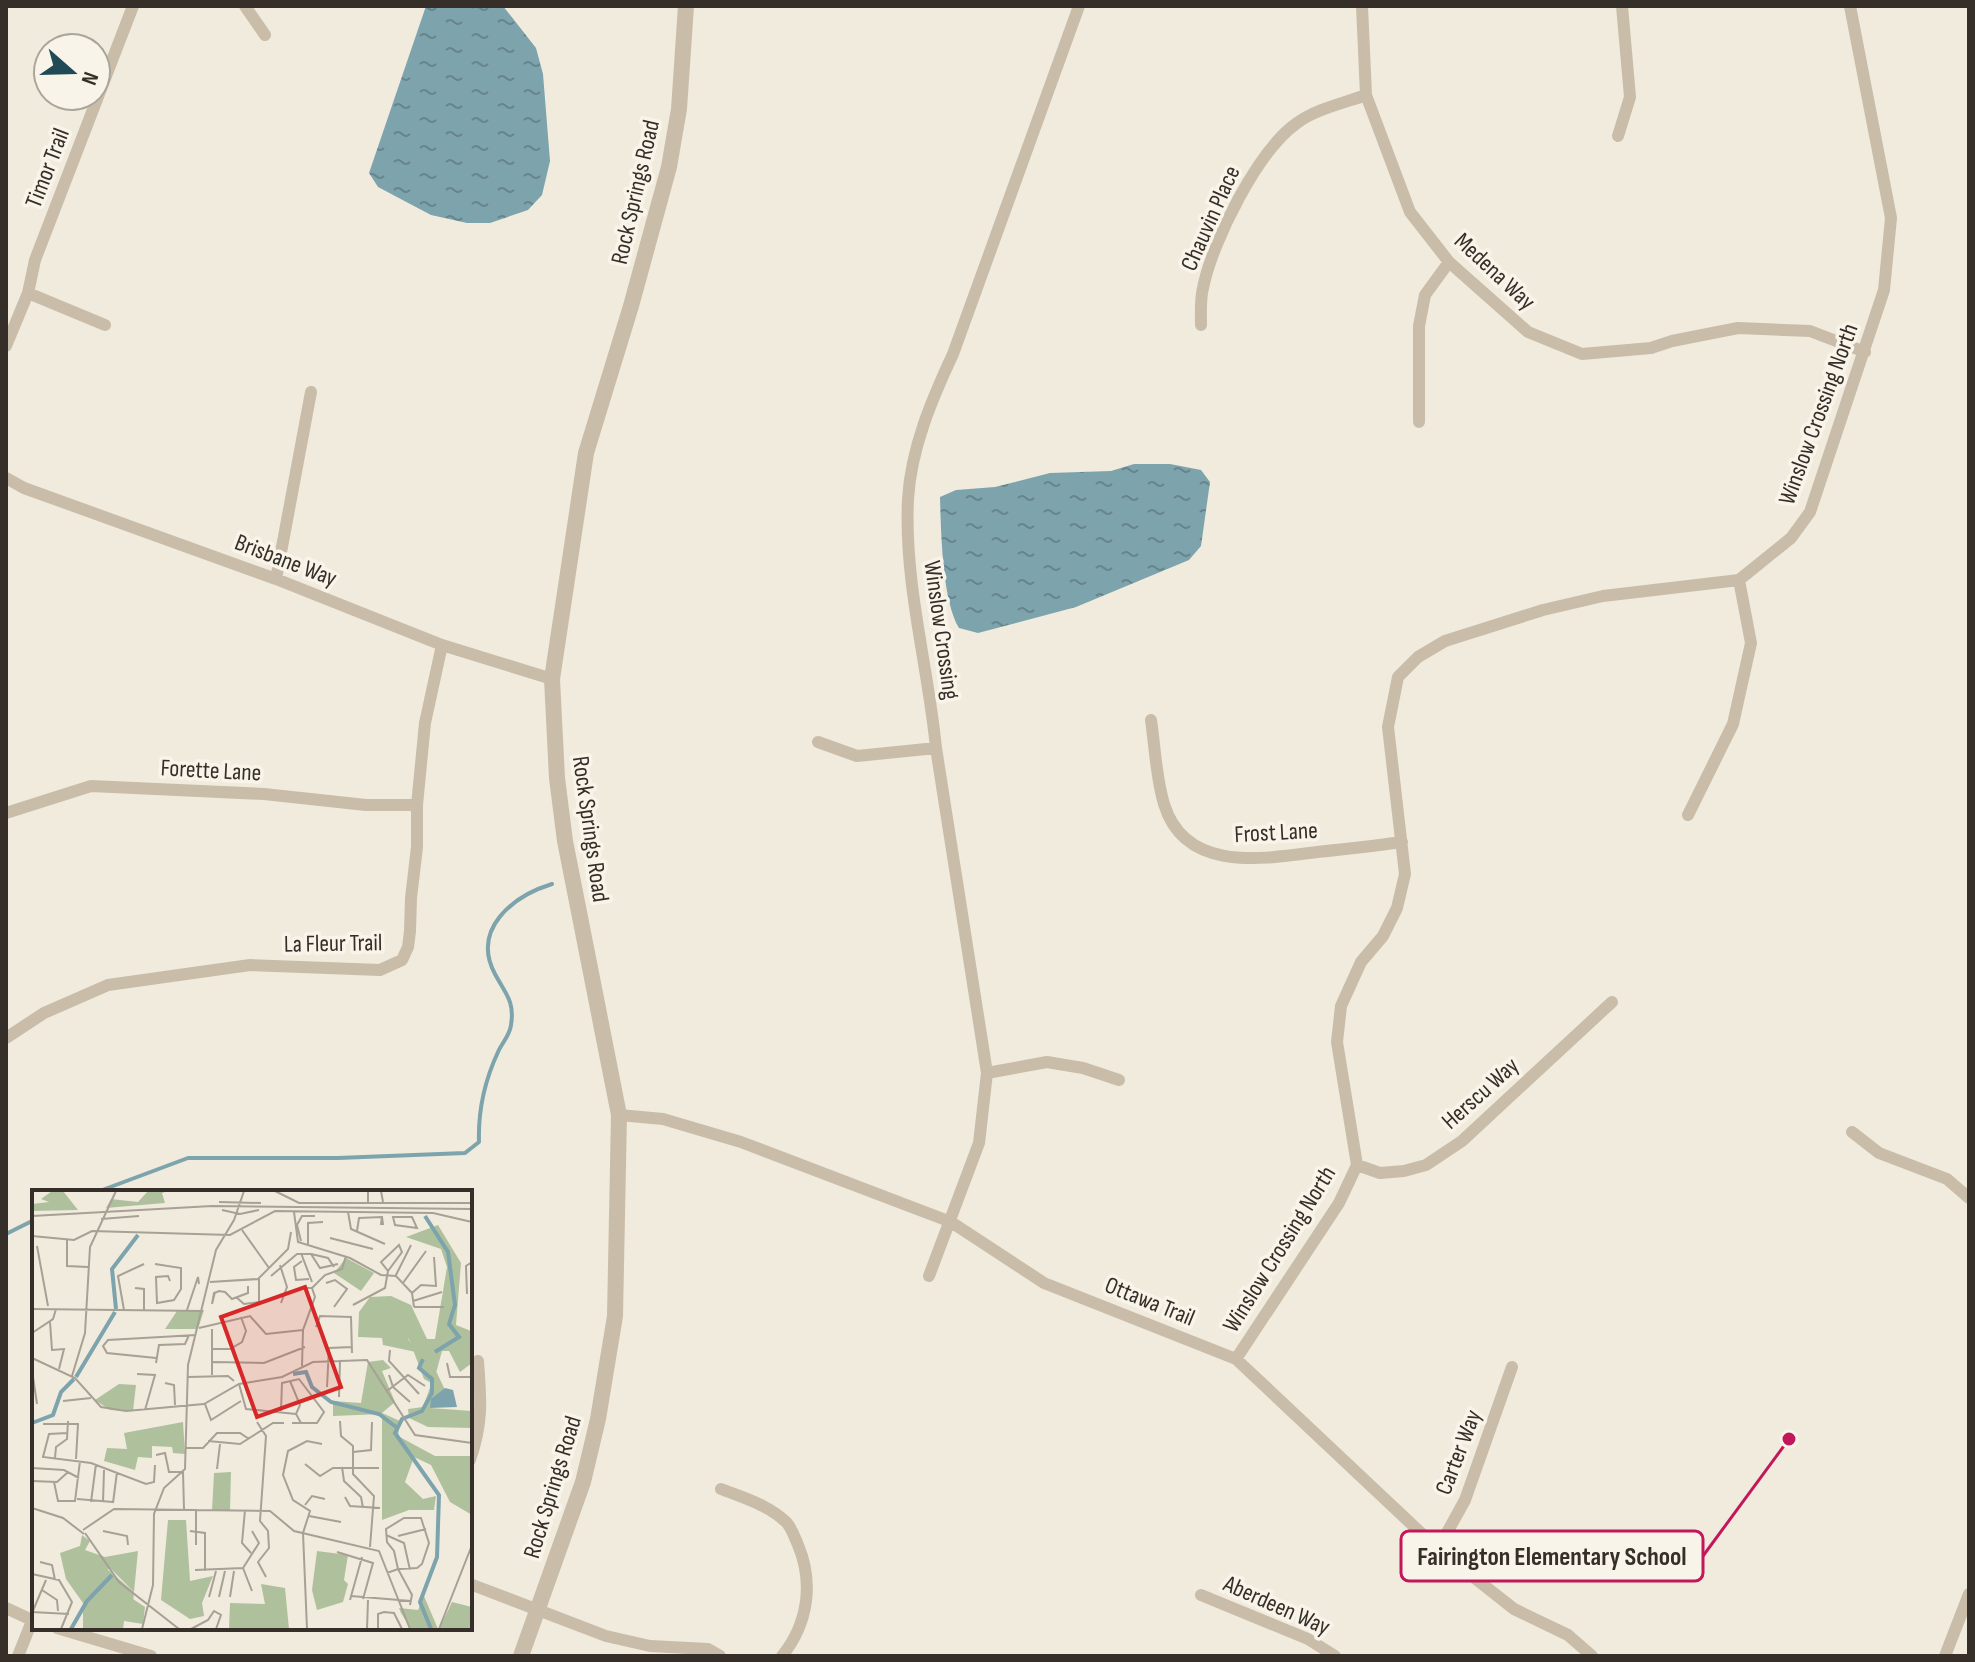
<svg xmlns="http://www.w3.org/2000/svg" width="1975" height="1662" viewBox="0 0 1975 1662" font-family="'Sofia Sans Condensed',sans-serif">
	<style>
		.water { fill: url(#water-ripples) }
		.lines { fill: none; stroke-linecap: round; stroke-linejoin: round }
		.stream { stroke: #7da3ad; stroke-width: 4 }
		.minor { stroke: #c9bda9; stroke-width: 12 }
		.tertiary { stroke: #c9bda9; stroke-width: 16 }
		.labels { text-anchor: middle; stroke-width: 7; stroke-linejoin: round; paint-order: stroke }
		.street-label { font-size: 24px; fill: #362f29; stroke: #f9f4e9 }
		.inset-river { fill: none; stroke: #7da3ad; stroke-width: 4 }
		.inset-road { fill: none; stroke: #a6a095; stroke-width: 2 }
		.view { fill: #d62828; fill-opacity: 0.15; stroke: #d62828; stroke-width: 4 }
		.inset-edge { fill: none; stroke: #362f29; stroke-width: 4 }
		.leader { fill: none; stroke: #c2185b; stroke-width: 3 }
		.callout-dot { fill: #c2185b; stroke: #f9f4e9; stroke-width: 3 }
		.callout { fill: #f9f4e9; stroke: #c2185b; stroke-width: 3 }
		.callout-label { font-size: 26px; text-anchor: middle; font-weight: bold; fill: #362f29 }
	</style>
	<defs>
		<pattern id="water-ripples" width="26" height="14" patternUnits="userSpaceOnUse" patternTransform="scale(2)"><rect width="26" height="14" fill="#7da3ad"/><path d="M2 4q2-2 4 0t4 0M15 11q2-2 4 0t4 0" fill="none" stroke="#67858d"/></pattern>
	</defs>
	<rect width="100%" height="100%" fill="#f1ebdd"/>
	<!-- water -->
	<path class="water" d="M426 6H503L536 48 543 74 550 161 542 195 528 210 490 223H467L431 215 378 187 369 173Z
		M1134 464H1170L1201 470 1210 482 1201 546 1189 560 1076 607 978 633 959 628C942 600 941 531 940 497L956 490 995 487 1050 473 1111 471Z"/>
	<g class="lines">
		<!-- stream -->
		<path class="stream" d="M97 1192 188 1158H338L465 1153 479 1142C478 1112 485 1080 498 1052 502 1043 510 1035 511 1025 515 1001 505 993 495 974 471 929 513 896 552 884
			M6 1234 34 1220"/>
		<!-- minor -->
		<path class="minor" d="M245 6 265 35
			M1362 6 1366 95 1410 212 1449 262 1528 332 1582 354 1651 348 1672 341 1738 328 1810 331 1865 352
			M1618 136 1630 97 1622 6
			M28 293 105 325
			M1201 325C1201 313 1200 300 1203 288 1212 242 1258 150 1297 123 1316 109 1344 103 1366 95
			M6 346 28 293 35 260 133 6
			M1419 422V326L1425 295 1449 262
			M6 478 24 488 276 579 442 645 552 679
			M276 579 311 392
			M1151 720C1155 747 1156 778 1164 804 1185 873 1263 859 1317 852 1346 849 1374 846 1402 842
			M818 742 857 756 936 748
			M6 813 91 786 264 794 366 805H417
			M1688 815 1733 724 1751 643 1739 580
			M6 1038 44 1013 108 985 250 965 380 970 402 960 408 947 410 931 411 898 417 847V805L425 723 442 645
			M987 1073 1047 1062 1083 1068 1119 1080
			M619 1115 663 1119 741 1142 951 1222 1044 1283 1236 1359 1438 1549 1514 1609 1568 1635 1592 1656
			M1852 1132 1879 1153 1947 1179 1969 1198
			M1357 1165 1380 1173 1404 1171 1426 1165 1462 1141 1612 1002
			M929 1276 979 1143 987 1073 936 748C928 665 904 584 908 499 911 448 932 399 953 354L1079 6
			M1236 1359 1339 1203 1357 1165 1337 1042 1341 1006 1361 962 1383 936 1397 908 1405 874 1388 727 1398 677 1418 657 1445 641 1543 610 1603 596 1739 580 1791 538 1810 512 1884 290 1891 218 1850 6
			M470 1460C483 1423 481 1400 478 1361
			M721 1489C744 1498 769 1505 787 1523 792 1529 795 1538 798 1545 814 1583 808 1624 782 1656
			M1438 1549 1465 1500 1512 1367
			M470 1584 606 1636 650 1646 708 1649 720 1656
			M1201 1595 1308 1639 1335 1656
			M6 1608 34 1621
			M57 1628 151 1656
			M18 1656 32 1621
			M1945 1656 1969 1594"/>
		<!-- tertiary -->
		<path class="tertiary" d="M521 1656 583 1482 598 1419 615 1316 619 1115 565 841 557 778 552 679 586 453 631 306 669 167 679 109 686 6"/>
	</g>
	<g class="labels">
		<!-- street labels -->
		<g class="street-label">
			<text transform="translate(47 168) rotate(-69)" y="8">Timor Trail</text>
			<text transform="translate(635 192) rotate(-77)" y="8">Rock Springs Road</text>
			<text transform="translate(1210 218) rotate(-66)" y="8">Chauvin Place</text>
			<text transform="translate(1495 271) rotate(43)" y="8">Medena Way</text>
			<text transform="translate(1818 414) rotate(-70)" y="8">Winslow Crossing North</text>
			<text transform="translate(286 560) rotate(21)" y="8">Brisbane Way</text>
			<text transform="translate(942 630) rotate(82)" y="8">Winslow Crossing</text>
			<text transform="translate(211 770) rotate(3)" y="8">Forette Lane</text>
			<text transform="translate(591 829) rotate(82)" y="8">Rock Springs Road</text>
			<text transform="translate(1276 832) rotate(-3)" y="8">Frost Lane</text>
			<text transform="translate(333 943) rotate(-1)" y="8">La Fleur Trail</text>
			<text transform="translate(1480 1093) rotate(-42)" y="8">Herscu Way</text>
			<text transform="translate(1279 1249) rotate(-58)" y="8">Winslow Crossing North</text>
			<text transform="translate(1150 1301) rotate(22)" y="8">Ottawa Trail</text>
			<text transform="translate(1458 1452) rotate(-69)" y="8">Carter Way</text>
			<text transform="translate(552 1487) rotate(-73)" y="8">Rock Springs Road</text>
			<text transform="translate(1277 1605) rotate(24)" y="8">Aberdeen Way</text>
		</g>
	</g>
	<!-- overview -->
	<g transform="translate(32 1190)">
		<rect width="440" height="440" fill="#f1ebdd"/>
		<path d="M406 35 429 73 424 135 439 141 440 173 428 182 417 161H410L401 194 392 189 377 149 327 122 338 107 359 106 379 115 395 149H403L415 77 409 59 374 47ZM314 68 342 83 329 101 302 83ZM199 282 198 320H180L182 283ZM50 345 58 351 53 360 102 402 101 413H51L34 389 28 363 48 356Z" fill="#afc09d"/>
		<path d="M20 1H31L46 20 0 21V14L17 12 9 9ZM116 1H136L130 3 133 13 74 18 79 9 106 12ZM172 120 166 139H133L145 121ZM341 121 362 125 384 162 351 155 350 148 326 147 327 122ZM351 170 359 178 350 181 363 212 350 223 368 231 366 246 403 266H440V325L418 312 399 275 382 267 373 292 391 309 404 306 402 320H377L350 330V224L301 226V211L329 213 336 172ZM404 181 413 200 398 218 440 221V238L396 237 377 228 376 219 391 217ZM87 194 104 195 101 221 78 220 63 210ZM151 232 153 264 141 263 140 257 120 256V268L106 267 103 280 72 271 75 258 95 259 92 243ZM136 330H154L158 391 181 386 170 413 172 426 158 429 129 410ZM53 360 73 367 106 361 102 402 79 379H53ZM285 361 316 365 312 390 316 394 311 412 285 420 280 400ZM229 394 253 398 257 439H197L198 413 233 414ZM392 406 406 439H379L369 423 367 418 386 420ZM101 409 113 417 111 434 92 431 91 439H51V413ZM420 412 440 417V439H407Z" fill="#afc09d"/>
		<path d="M413 198 421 200 425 217 398 218 399 209Z" fill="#7da3ad"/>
		<path class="inset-river" d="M393 26 416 62 423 115 417 134 427 147 403 162M84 119 80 79 106 45M391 169 387 178 400 189V203L390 221 370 229 363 243 407 305 405 367 388 412 399 439M261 184 274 182 280 197 299 212 347 224 364 237M44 187 83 122M0 233 21 225 29 202 42 189M39 439 55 411 80 385"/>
		<path class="inset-road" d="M243 1 267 13H440M187 12 229 13M336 13V1H349L351 12M190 20 208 24 227 20M262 22 266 52 318 68 349 85 364 86 380 103 382 117M316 22 319 39 353 54M0 26 180 16 440 19M361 27H380L385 38 363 35ZM69 29 107 26M210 40 237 78M325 41 327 28 350 27 351 34H349L350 27M0 46 42 50 60 41 198 45 243 21 401 23 440 32M298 48 341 59M35 50V76L56 77M269 51 265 35 270 26H283M5 56 16 116M276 56V33L291 32M269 63 280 92M279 64 296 68 302 77M270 71 262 77 264 90 277 89M123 74 149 78V99L142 110 125 113 124 87 136 86 138 91M248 75 255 97 249 113M239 86 265 64H279L288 78 306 74M363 87 379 55M178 92 226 89 256 59 259 42M294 93 303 90 315 99 302 117M371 93 394 61M103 98 112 99V120M269 98H280L293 85 310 79 314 66M183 102 180 114 182 103 185 102 187 101 193 102 200 109 216 103V96M380 103 389 95 404 96 402 67M435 104 434 76 440 72M204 107 212 114 227 112V89M381 111 410 102M326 112 321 115 353 98 356 81 349 72 367 55 370 62 356 81M382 117H412M0 119 171 121M92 120 86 86 112 74M155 120 166 87 167 94M18 132 20 160 32 159 27 179M284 137 288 126 319 127 320 163M167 138 218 126 234 144 271 140M180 139V185M0 143 21 129 24 119M181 159H198L210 152 214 141 209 127M358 160 357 171 387 204M0 168 43 188 69 217 94 221 172 214 207 194 250 187 281 172 335 170 383 245 440 253M124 168 75 163 71 156 76 150 164 145M181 172 232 173 273 157M124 173 127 155 153 154 157 145M415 173 418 187H438M270 176 271 140 283 107 280 98M0 180 5 214M105 184 123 185 113 220M357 185 361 197 378 212M40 186 53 143 58 57 84 1M156 187 196 186 202 191M258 191 268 215 264 224 269 233M133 193 142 195 143 215M250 193 267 189 292 222 285 233H260M207 194 214 219 264 224M295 197 297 158 320 157M355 201 376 185 393 196M307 207 308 170M31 211 59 208M173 214 179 230 209 211M249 221 250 192M308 231 309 246 321 256V284L342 306 338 357M225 232 234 246 228 331 236 341 237 358 226 372 234 387M11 234H46L44 269M35 243 17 244 11 267 59 273 114 294 122 292 123 275M176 251 208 254 241 233H252M154 258H171L185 243H208L217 249M321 262 339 260 340 232M124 265 133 263 137 282H151L152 319M23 268 24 257 35 249 36 231M273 274 288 286 301 278H347M310 277 312 291 329 307 331 318M0 278 32 280 47 288M185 279 188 254M0 291 25 292 36 282M22 292 26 311H43L48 271M313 307 318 316 348 318M45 309 81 312M59 312 64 274M71 312 72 280M81 313 85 282M273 315 280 306 293 309M0 318 31 328 52 344M213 320 210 353 219 363M277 326 309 332M51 340 82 319 238 321 262 341 347 361 378 439M71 341 95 346 96 355M158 341 173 343V381M53 343 87 392 147 439M354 345 372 353 378 380M366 346 394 339M164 355V319M305 362 341 373 331 409M8 372 20 375 23 390M211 378 220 401M163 380 211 378 227 353 220 341M355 383 366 379H368L385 378 390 374 397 353 389 328H372L354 339 355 352 362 361 366 379 380 405 378 415M0 384 27 390 40 412 29 439M10 400 25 410 26 421M319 406 379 411M177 407 184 381M187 407 193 381M198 407 202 381M318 410 330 367M0 422 37 424M0 423 14 390M110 439 121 395 122 324 132 298 153 279 156 175 184 60 202 30 212 1M159 439 176 430 182 421 189 425 184 439M275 439 271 343 278 321 261 310 251 285 256 261 275 251 290 254M335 439 336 410M346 439V424L352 422 362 423 370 439M407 439 440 355"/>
		<path class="view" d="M273 97 309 197 225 227 189 127Z"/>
		<rect width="440" height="440" class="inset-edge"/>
	</g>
	<!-- callouts -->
	<path class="leader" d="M1789 1439L1703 1556"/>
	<circle class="callout-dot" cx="1789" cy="1439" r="8"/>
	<rect class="callout" x="1401" y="1531" width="302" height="50" rx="8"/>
	<g class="callout-label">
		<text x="1552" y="1565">Fairington Elementary School</text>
	</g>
	<!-- border -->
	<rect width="1975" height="1662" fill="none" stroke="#362f29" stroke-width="16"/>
	<!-- north arrow -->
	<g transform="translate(72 72) rotate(110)"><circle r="38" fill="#f9f4e9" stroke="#aba59c" stroke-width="2"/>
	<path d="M0-6L14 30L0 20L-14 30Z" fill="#204a56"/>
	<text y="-12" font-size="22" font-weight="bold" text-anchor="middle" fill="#362f29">N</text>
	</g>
</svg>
